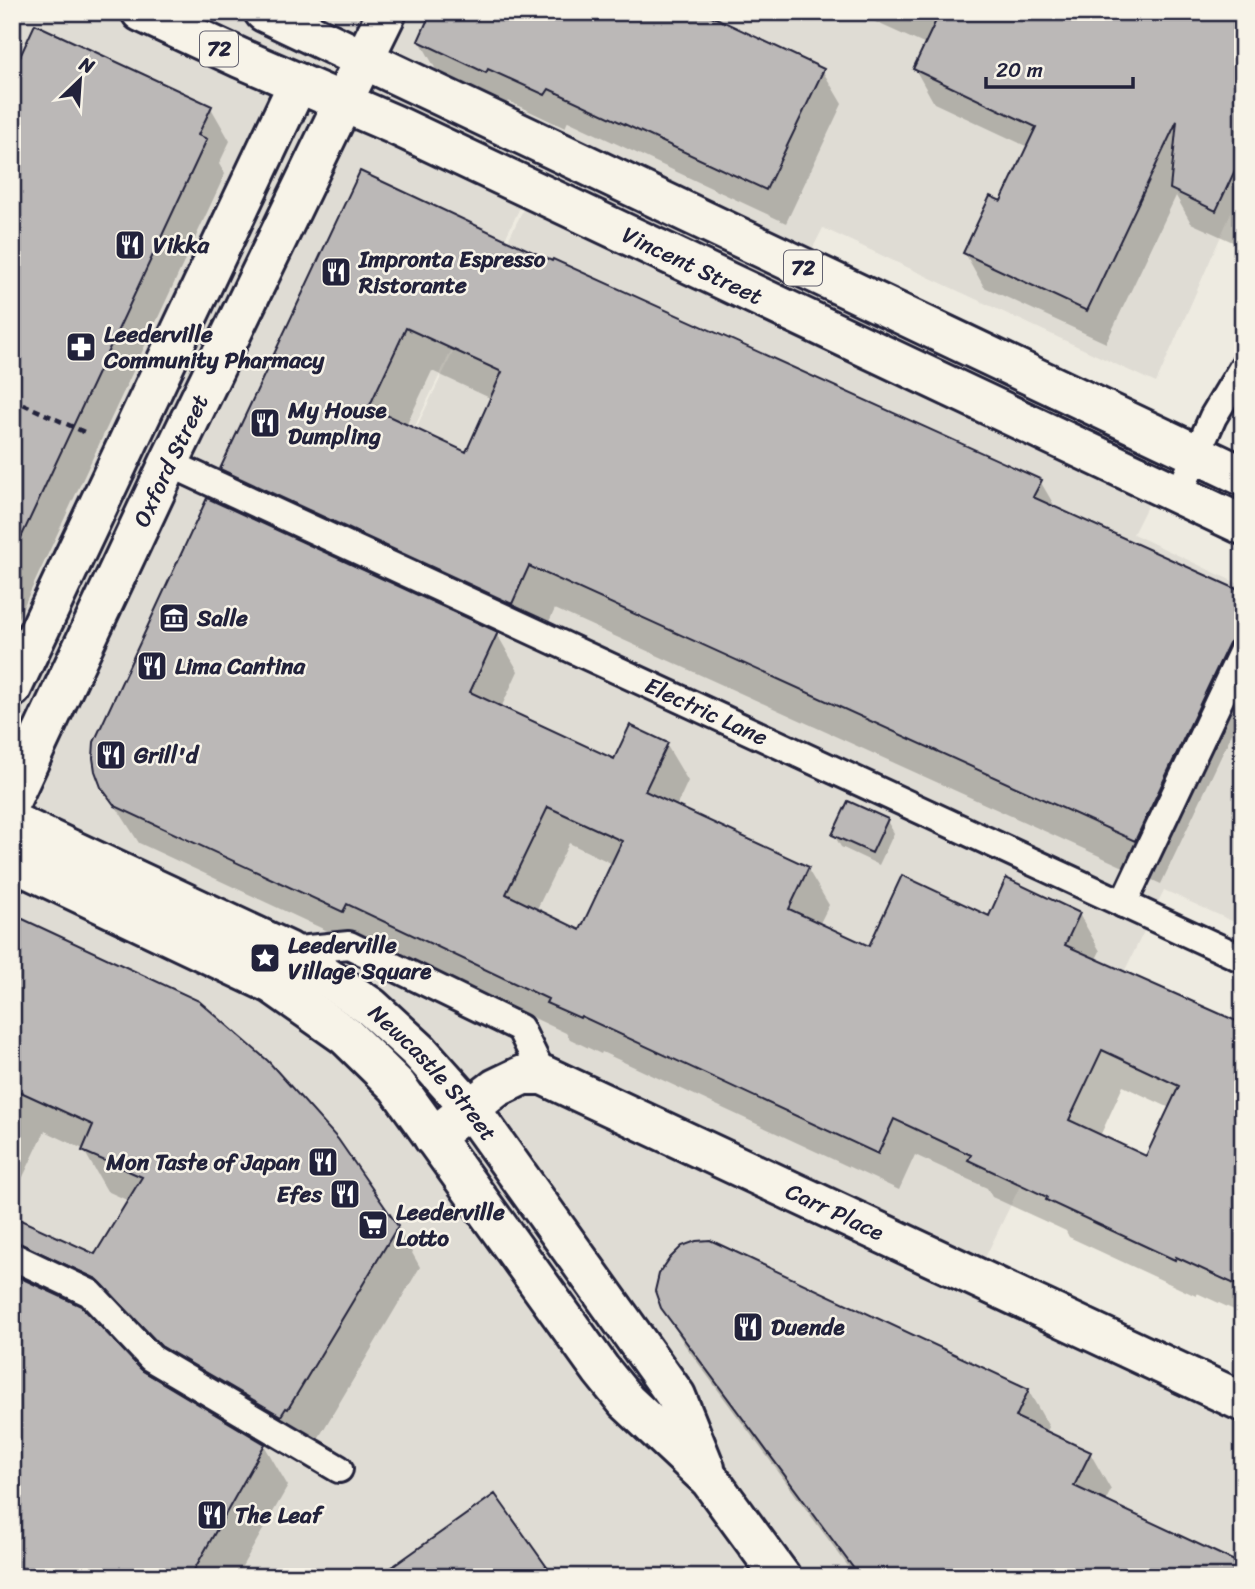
<svg xmlns="http://www.w3.org/2000/svg" width="1255" height="1589" viewBox="0 0 1255 1589" font-family="Sriracha,sans-serif">
	<style>
		.built { fill: #dfdcd4; fill-rule: evenodd }
		.shadow { fill: #0003; fill-rule: evenodd }
		.building { fill: #bbb8b7; stroke: #22223b; stroke-width: 2; fill-rule: evenodd }
		.lines { fill: none; stroke-linecap: round; stroke-linejoin: round }
		.service-casing { stroke: #22223b; stroke-width: 32 }
		.minor-casing { stroke: #22223b; stroke-width: 44 }
		.secondary-casing { stroke: #22223b; stroke-width: 44 }
		.primary-casing { stroke: #22223b; stroke-width: 44 }
		.path { stroke: #22223b; stroke-width: 4.5; stroke-dasharray: 7 5; stroke-linecap: butt }
		.service { stroke: #f7f3e8; stroke-width: 26 }
		.minor { stroke: #f7f3e8; stroke-width: 38 }
		.secondary { stroke: #f7f3e8; stroke-width: 38 }
		.primary { stroke: #f7f3e8; stroke-width: 38 }
		.labels { text-anchor: middle; stroke-width: 5; stroke-linejoin: round; paint-order: stroke }
		.shield { fill: #f7f3e8; stroke: #62616f; stroke-width: 2 }
		.shield-label { font-size: 21px; font-weight: bold; fill: #22223b }
		.poi-label { font-size: 23px; font-weight: bold; fill: #22223b; stroke: #f7f3e8; text-anchor: start }
		.street-label { font-size: 23px; fill: #22223b; stroke: #f7f3e8 }
	</style>
	<rect width="100%" height="100%" fill="#eeebe1"/>
	<filter id="ink" filterUnits="userSpaceOnUse"><feTurbulence type="fractalNoise" baseFrequency=".0143" numOctaves="2"/><feDisplacementMap in="SourceGraphic" scale="14" xChannelSelector="R" yChannelSelector="G"/><feConvolveMatrix kernelMatrix="1 2 1 2 8 2 1 2 1" color-interpolation-filters="sRGB"/></filter>
	<g filter="url(#ink)">
		<!-- built -->
		<path class="built" d="M12 12H1243V186L1156 383 823 228 795 283 1170 460 1133 534 1243 586V926L1164 890 982 1264 1243 1389V1577H12ZM544 167 395 471 394 470 538 170Z"/>
		<!-- shadow -->
		<path class="shadow" d="M433 12H723L719 22 822 70 842 104 786 223 568 121 565 128 508 101 506 106 439 75 420 41Z
			M853 12H1243V227L1235 243 1191 223 1176 196 1106 343 984 287 965 253 1002 204 1028 147 934 103 915 69 926 45Z
			M15 57 211 108 230 141 219 164 225 174 12 631V63Z
			M361 173 553 263 1040 481 1057 510 1243 594V710L1161 884 555 609 537 647 248 513 222 469ZM432 371 492 399 467 455 406 426Z
			M497 634 518 671 501 708 615 761 666 744 688 781 676 807 807 868 829 905 819 925 870 948 990 918 1079 914 1100 951 1095 961 1243 1026V1314L1197 1293 1196 1296 1069 1237 1066 1231 992 1197 987 1188 915 1155 899 1190 602 1052 601 1054 570 1039 566 1033 368 940 364 948 139 843 103 786ZM569 843 613 864 581 932 536 911ZM1123 1086 1170 1108 1147 1158 1100 1136Z
			M887 821 894 833 879 865 841 847 834 835Z
			M12 927 397 1226 420 1267 312 1449 186 1386 122 1320 36 1280 29 1282 142 1373 264 1445 288 1486 236 1577H12V1218L96 1257 129 1201 107 1191 83 1149 45 1131 12 1200Z
			M663 1307 1028 1390 1049 1427 1046 1433 1090 1453 1111 1490 1105 1502 1243 1577H856L684 1344Z"/>
		<!-- building -->
		<path class="building" d="M431 12H703L824 69 766 190 549 89 545 95 488 69 486 73 418 41Z
			M940 12H1243V153L1216 211 1170 189 1177 121 1087 311 963 253 990 196 1001 201 1036 127 913 69Z
			M35 24 212 106 198 135 207 139 12 557V74Z
			M360 171 552 261 553 259 1042 480 1033 497 1243 592V626L1239 635 1229 643 1135 841 529 566 512 604 220 469ZM406 328 502 372 466 452 369 407Z
			M207 498 498 632 470 692 614 759 630 725 668 743 645 791 809 867 789 909 869 946 902 875 989 916 1006 878 1080 913 1065 945 1243 1024V1288L1176 1257 1175 1260 1046 1200 1047 1197 968 1160 971 1155 894 1119 878 1154 581 1016 580 1018 546 1003 548 999 347 904 343 912 115 806 101 787 95 771 93 758 94 742ZM548 807 622 841 580 930 506 894ZM1102 1050 1179 1086 1146 1156 1069 1120Z
			M848 801 888 819 872 853 832 835Z
			M12 914 199 1001 268 1061 338 1139 398 1226 288 1409 286 1408 281 1416 161 1346 97 1279 12 1240V1216L95 1254 142 1177 82 1151 93 1125 12 1088Z
			M710 1240 1029 1389 1016 1417 1091 1452 1074 1486 1243 1565V1577H860L661 1308 655 1291 659 1274 670 1258 682 1246 696 1241Z
			M12 1274 81 1306 143 1371 265 1444 190 1577H12Z
			M495 1494 554 1577H378Z"/>
		<g class="lines">
			<!-- service casing -->
			<g class="service-casing">
				<g id="service">
					<path id="s1" d="M169 463 1243 959"/>
					<path d="M1178 496 1213 417 1243 367"/>
					<path d="M1123 904 1243 650"/>
					<path d="M288 951 349 945 520 1028 543 1075"/>
					<path d="M12 1256 90 1293 151 1358 339 1469"/>
				</g>
			</g>
			<!-- minor casing -->
			<g class="minor-casing">
				<g id="minor">
					<path id="s2" d="M433 1137 496 1088 523 1075H543L1243 1402"/>
				</g>
			</g>
			<!-- secondary casing -->
			<g class="secondary-casing">
				<g id="secondary">
					<path d="M12 688 298 83"/>
					<path id="s3" d="M12 798 169 463 343 103"/>
				</g>
			</g>
			<!-- primary casing -->
			<g class="primary-casing">
				<g id="primary">
					<path id="s4" d="M141 12 240 58 393 124 1243 525"/>
					<path d="M264 12 1243 476"/>
					<path d="M352 83 387 12"/>
					<path id="s5" d="M12 822 288 951 371 1007 419 1051 470 1108 676 1396 705 1468"/>
					<path d="M12 861 272 984 346 1036 397 1086 601 1370 626 1401 710 1480 781 1577"/>
				</g>
			</g>
			<!-- path -->
			<path class="path" d="M12 399 84 432"/>
			<!-- service -->
			<use href="#service" class="service"/>
			<!-- minor -->
			<use href="#minor" class="minor"/>
			<!-- secondary -->
			<use href="#secondary" class="secondary"/>
			<!-- primary -->
			<use href="#primary" class="primary"/>
		</g>
	</g>
	<!-- icons -->
	<defs>
		<g id="restaurant-square" transform="scale(1.575)"><rect x="-9" y="-9" width="18" height="18" rx="4" fill="#22223b" stroke="#f7f3e8"/><path d="M-5-6h1v4h1v-4h1v4h1v-4h1v5L-1.5 .5V6h-2V.5L-5-1ZM5-6V6H3V1.5H1.5Q1.5-4 5-6Z" fill="#fff"/></g>
		<g id="pharmacy-square" transform="scale(1.575)"><rect x="-9" y="-9" width="18" height="18" rx="4" fill="#22223b" stroke="#f7f3e8"/><path d="M-2-6h4v4h4v4h-4v4h-4v-4h-4v-4h4Z" fill="#fff"/></g>
		<g id="museum-square" transform="scale(1.575)"><rect x="-9" y="-9" width="18" height="18" rx="4" fill="#22223b" stroke="#f7f3e8"/><path d="M0-6L6-3V-2H-6V-3ZM-5-1h2V3h-2ZM-1-1h2V3h-2ZM3-1h2V3H3ZM-6 4H6V6H-6Z" fill="#fff"/></g>
		<g id="sight-square" transform="scale(1.575)"><rect x="-9" y="-9" width="18" height="18" rx="4" fill="#22223b" stroke="#f7f3e8"/><path d="M0-6L1.8-2.2L6-1.7L2.9 1.2L3.7 5.4L0 3.3L-3.7 5.4L-2.9 1.2L-6-1.7L-1.8-2.2Z" fill="#fff"/></g>
		<g id="supermarket-square" transform="scale(1.575)"><rect x="-9" y="-9" width="18" height="18" rx="4" fill="#22223b" stroke="#f7f3e8"/><path d="M-6-5.5h2.5l.6 2H6L4.5 2H-2.5L-4.4-4H-6ZM-1.5 3.2a1.3 1.3 0 1 0 .1 0ZM3 3.2a1.3 1.3 0 1 0 .1 0Z" fill="#fff"/></g>
	</defs>
	<g fill-rule="evenodd">
		<use href="#restaurant-square" x="130" y="245"/>
		<use href="#restaurant-square" x="336" y="272"/>
		<use href="#pharmacy-square" x="81" y="347"/>
		<use href="#restaurant-square" x="265" y="423"/>
		<use href="#museum-square" x="174" y="618"/>
		<use href="#restaurant-square" x="152" y="666"/>
		<use href="#restaurant-square" x="111" y="755"/>
		<use href="#sight-square" x="265" y="958"/>
		<use href="#restaurant-square" x="323" y="1162"/>
		<use href="#restaurant-square" x="345" y="1194"/>
		<use href="#supermarket-square" x="373" y="1225"/>
		<use href="#restaurant-square" x="748" y="1327"/>
		<use href="#restaurant-square" x="212" y="1515"/>
	</g>
	<g class="labels">
		<!-- shield labels -->
		<g class="shield">
			<rect x="200" y="31.5" width="38" height="35" rx="5"/>
			<rect x="784" y="250.5" width="38" height="35" rx="5"/>
		</g>
		<g class="shield-label">
			<text x="219" y="56">72</text>
			<text x="803" y="275">72</text>
		</g>
		<!-- poi labels -->
		<g class="poi-label">
			<text x="153" y="253">Vikka</text>
			<text x="359" y="267">Impronta Espresso<tspan x="359" dy="26">Ristorante</tspan></text>
			<text x="104" y="342">Leederville<tspan x="104" dy="26">Community Pharmacy</tspan></text>
			<text x="288" y="418">My House<tspan x="288" dy="26">Dumpling</tspan></text>
			<text x="197" y="626">Salle</text>
			<text x="175" y="674">Lima Cantina</text>
			<text x="134" y="763">Grill'd</text>
			<text x="288" y="953">Leederville<tspan x="288" dy="26">Village Square</tspan></text>
			<text x="300" y="1170" text-anchor="end">Mon Taste of Japan</text>
			<text x="322" y="1202" text-anchor="end">Efes</text>
			<text x="396" y="1220">Leederville<tspan x="396" dy="26">Lotto</tspan></text>
			<text x="771" y="1335">Duende</text>
			<text x="235" y="1523">The Leaf</text>
		</g>
		<!-- street labels -->
		<g class="street-label">
			<text dy="8" stroke="none"><textPath href="#s4" startOffset="607">Vincent Street</textPath></text>
			<text dy="8" stroke="none"><textPath href="#s3" startOffset="373">Oxford Street</textPath></text>
			<text dy="8" stroke="none"><textPath href="#s1" startOffset="592">Electric Lane</textPath></text>
			<text dy="8" stroke="none"><textPath href="#s5" startOffset="495">Newcastle Street</textPath></text>
			<text dy="8" stroke="none"><textPath href="#s2" startOffset="452">Carr Place</textPath></text>
		</g>
	</g>
	<!-- margin -->
	<rect width="1255" height="1589" fill="none" stroke="#f7f3e8" stroke-width="42"/>
	<rect x="21" y="21" width="1213" height="1547" fill="none" stroke="#22223b" stroke-width="2.5" filter="url(#ink)"/>
	<!-- north arrow -->
	<g transform="translate(80 80) rotate(25)" stroke="#f7f3e8" stroke-width="5" paint-order="stroke">
	<path d="M0-5L12 26L0 18L-12 26Z" fill="#22223b"/>
	<text y="-10" font-size="19" font-weight="bold" text-anchor="middle" fill="#22223b">N</text>
	</g>
	<!-- scale -->
	<path d="M986 77v10h147v-10" fill="none" stroke="#22223b" stroke-width="3.5"/>
	<text x="996" y="77" font-size="21" fill="#22223b" stroke="#f7f3e8" stroke-width="5" paint-order="stroke">20 m</text>
</svg>
